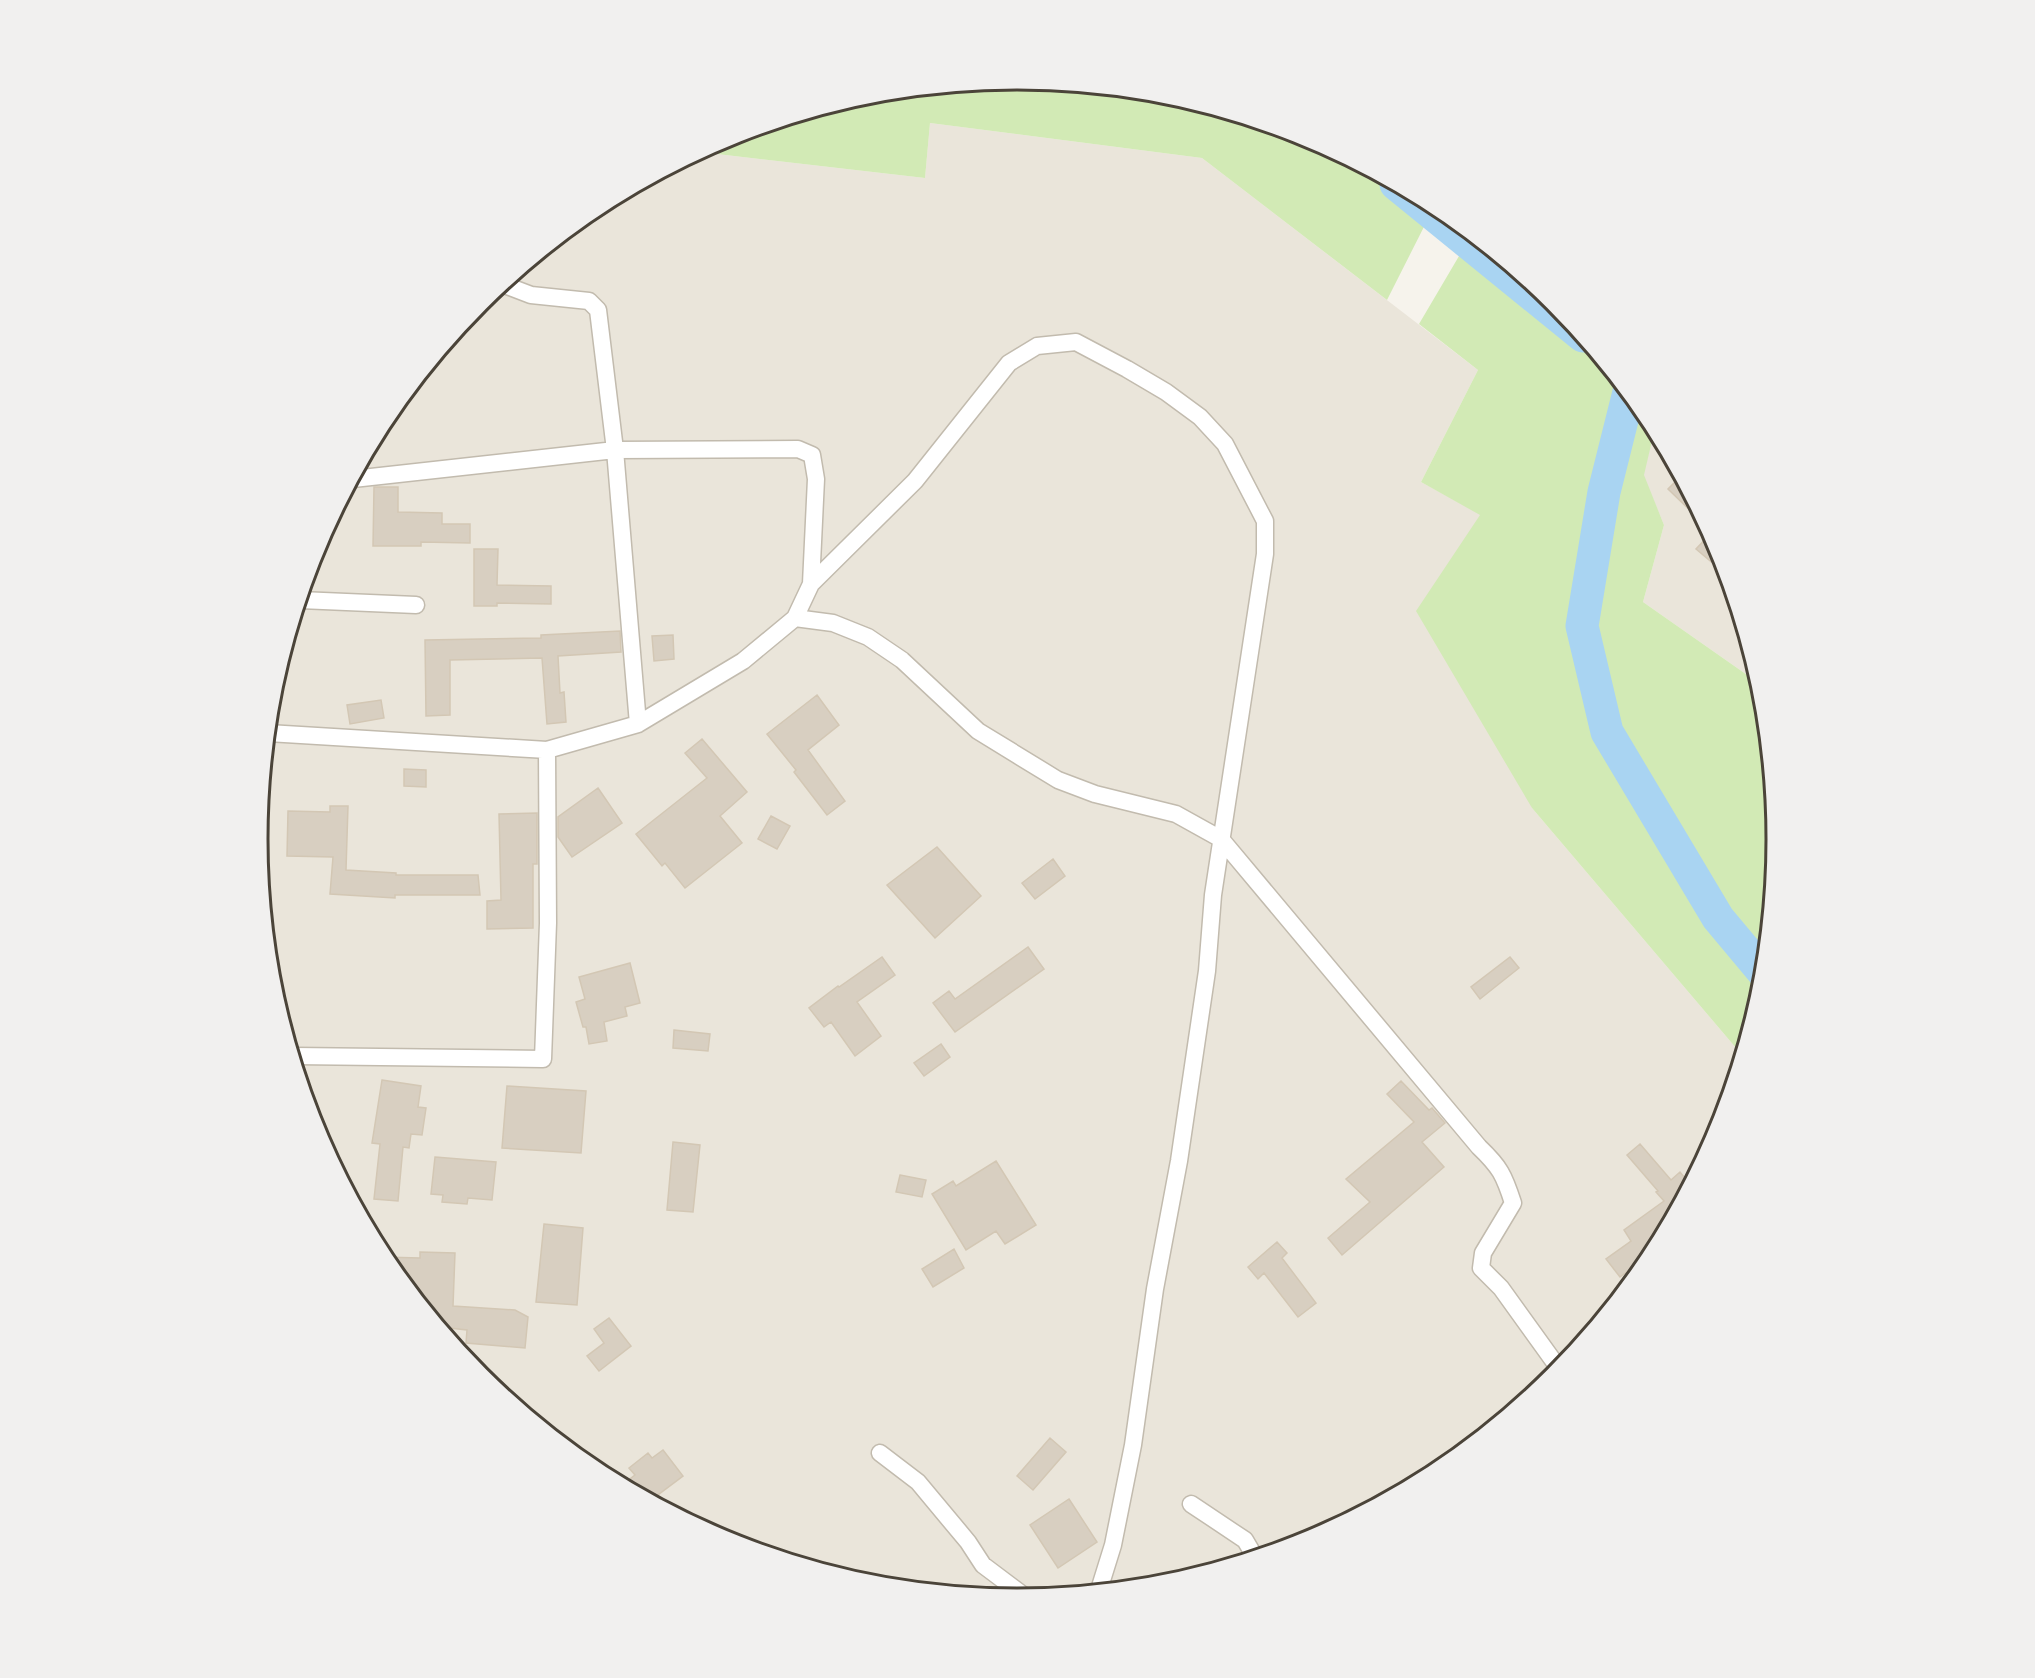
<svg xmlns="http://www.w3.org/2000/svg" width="2035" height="1678" viewBox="0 0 2035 1678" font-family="'Space Grotesk',sans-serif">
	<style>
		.residential { fill: #eae5da }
		.green { fill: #d2eab5 }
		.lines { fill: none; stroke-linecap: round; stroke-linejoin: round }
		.river { stroke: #a9d4f2; stroke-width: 33 }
		.building { fill: #d8cfc1; stroke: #d3c7b4; stroke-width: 1.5 }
		.street-casing { stroke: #c2bbae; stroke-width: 19 }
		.street { stroke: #fff; stroke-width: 16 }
		.rim { fill: none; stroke: #4b4439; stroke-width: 3 }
	</style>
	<rect width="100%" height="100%" fill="#f6f3ec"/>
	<!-- residential -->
	<path class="residential" d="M930 123 1202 158 1478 370 1421 482 1480 514 1532 808 1742 1055 1719 1130 1649 1261 1554 1376 1439 1471 1308 1541 1165 1584 1017 1598 869 1584 727 1541 595 1470 480 1376 386 1261 316 1129 273 987 258 839 273 690 316 548 386 417 481 302 596 207 700 152 925 178Z
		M1655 428 1719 549 1760 684 1643 602 1664 525 1643 475Z"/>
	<!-- green -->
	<path class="green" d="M1018 80 1166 94 1308 137 1435 205 1387 300 1202 158 930 123 925 178 700 152 727 137 870 94Z
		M1472 234 1555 302 1649 417 1655 428 1644 475 1664 525 1643 602 1760 684 1777 839 1762 988 1742 1055 1532 808 1416 611 1480 515 1421 482 1478 370 1419 324Z"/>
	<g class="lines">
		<!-- river -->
		<path class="river" d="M1396 184 1583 336
			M1629 392 1604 492 1582 626 1607 732 1718 918 1764 973"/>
	</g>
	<!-- building -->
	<path class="building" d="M1681 476 1703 519 1701 521 1668 489Z
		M374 487H398V512L442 513V524H470V543L421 542V546H373Z
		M1711 533 1719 549 1728 576 1696 549Z
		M474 549H498L497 585 551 586V604L497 603V606H474Z
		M620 631 621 652 558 656 560 693 564 692 566 722 547 724 542 658 450 660V715L426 716 425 640 541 638V635Z
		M673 635 674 659 654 661 652 636Z
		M817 695 839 725 808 750 845 801 827 815 794 772 796 770 767 734Z
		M381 700 384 718 350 724 347 705Z
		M702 739 747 792 720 816 742 843 685 888 665 863 662 866 636 834 707 778 685 753Z
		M404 769 426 770V787L404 786Z
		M598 788 622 823 572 857 558 837V817Z
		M330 806H348L346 870 396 873V875H478L480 895H395V898L330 894 333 857 287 856 288 811 330 812Z
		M537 813V864H533V928L487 929V901L501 900 499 814Z
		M771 816 790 826 777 849 758 839Z
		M937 847 981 896 935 938 887 885Z
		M1053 859 1065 876 1035 899 1022 883Z
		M1028 947 1044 969 955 1032 933 1003 949 991 955 999Z
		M882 957 895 975 857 1002 881 1036 855 1056 831 1022 824 1027 809 1008 838 986 839 987Z
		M1510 957 1519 968 1480 999 1471 987Z
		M630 963 640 1003 625 1007 627 1016 604 1022 607 1041 589 1044 586 1027H583L576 1002 585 999 579 977Z
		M674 1030 710 1034 708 1051 673 1048Z
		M941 1044 950 1057 924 1076 914 1063Z
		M382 1080 421 1086 418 1107 426 1108 422 1135 411 1134 409 1148 403 1147 398 1201 374 1199 380 1144 372 1143Z
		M1401 1081 1429 1110 1432 1108 1445 1123 1422 1142 1444 1167 1342 1255 1328 1238 1370 1202 1346 1179 1414 1122 1387 1094Z
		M507 1086 586 1091 581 1153 502 1148Z
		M673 1142 700 1145 693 1212 667 1210Z
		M1640 1144 1671 1180 1680 1172 1689 1183 1691 1181 1649 1261 1647 1264 1644 1259 1620 1277 1606 1259 1631 1241 1624 1230 1664 1201 1656 1192 1658 1191 1627 1155Z
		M435 1157 496 1162 492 1200 468 1198 467 1204 442 1202 443 1195 431 1194Z
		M996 1161 1036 1225 1005 1244 996 1231 966 1250 932 1194 953 1181 956 1186Z
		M900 1175 926 1180 922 1197 896 1192Z
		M544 1224 583 1228 577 1305 536 1302Z
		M1277 1242 1287 1253 1282 1258 1316 1303 1298 1317 1264 1273 1258 1279 1248 1267Z
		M954 1249 964 1268 933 1287 922 1269Z
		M420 1252 455 1253 453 1306 515 1310 528 1317 525 1348 466 1343 467 1330 440 1327 384 1257 420 1258Z
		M609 1318 631 1346 599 1371 587 1356 604 1343 594 1329Z
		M1050 1438 1066 1452 1033 1490 1017 1476Z
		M663 1450 683 1476 651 1500 622 1485 635 1475 629 1468 648 1453 652 1458Z
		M1069 1499 1097 1542 1058 1568 1030 1525Z"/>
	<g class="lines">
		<!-- street casing -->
		<g class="street-casing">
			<path id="street" d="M502 284 531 295 589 301 598 310 615 450 638 724
				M353 479 615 450 798 449 812 455 816 479 811 584
				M300 600 416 605
				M795 618 811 584 915 481 1009 363 1037 346 1076 342 1127 369 1166 392 1200 417 1225 444 1265 521V554L1213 895 1207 971 1179 1161 1155 1289 1133 1445 1113 1545 1099 1590
				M268 733 547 750
				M294 1056 543 1059 548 923 547 750 638 724 743 661 795 618 833 623 868 637 902 660 978 731 1058 780 1095 794 1176 814 1221 839 1479 1147C1500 1167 1504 1175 1513 1203L1483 1253 1481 1268 1501 1288 1560 1370
				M880 1453 918 1482 968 1542 983 1565 1027 1598
				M1191 1504 1245 1540 1255 1557"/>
		</g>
		<!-- street -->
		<use href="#street" class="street"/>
	</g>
	<!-- crop -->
	<path d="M0 0H2035V1678H0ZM268 839a749 749 0 1 1 1498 0a749 749 0 1 1-1498 0Z" fill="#f1f0ef" fill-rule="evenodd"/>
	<path class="rim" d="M268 839a749 749 0 1 1 1498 0a749 749 0 1 1-1498 0Z"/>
</svg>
